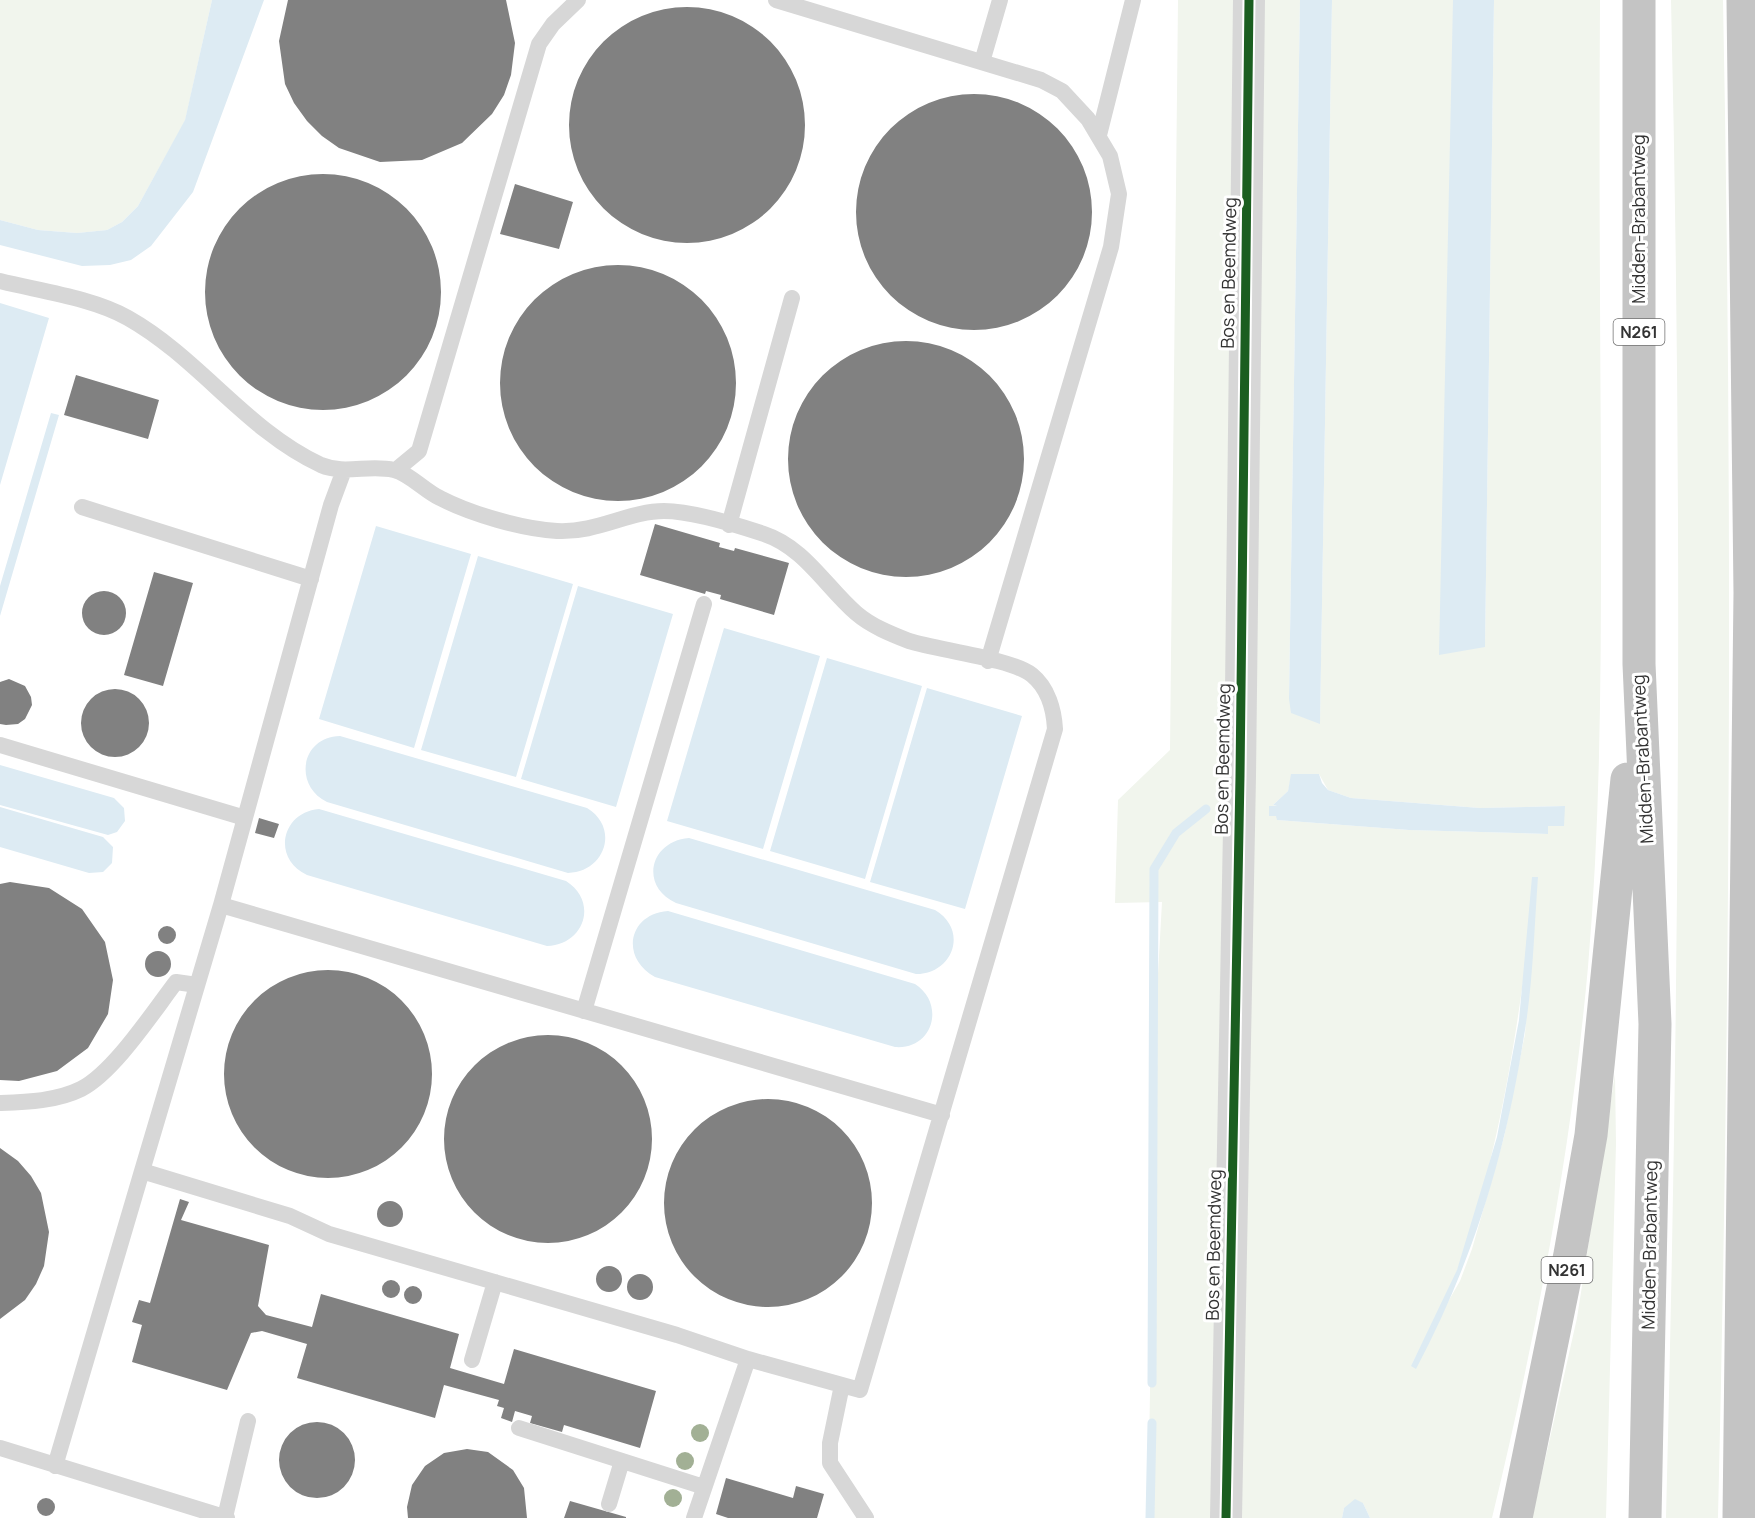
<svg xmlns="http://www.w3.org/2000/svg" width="1755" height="1518" viewBox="0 0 1755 1518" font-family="Manrope,sans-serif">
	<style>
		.green { fill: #f1f5ed; fill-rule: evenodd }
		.water { fill: #ddebf3 }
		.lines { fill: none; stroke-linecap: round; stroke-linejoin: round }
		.stream { stroke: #ddebf3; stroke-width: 9 }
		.building { fill: #818181 }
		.lane { stroke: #d7d7d7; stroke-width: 16 }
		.street { stroke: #d7d7d7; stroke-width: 32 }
		.highway { stroke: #c4c4c4; stroke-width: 33 }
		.cycleway-casing { stroke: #fff; stroke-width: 13 }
		.cycleway { stroke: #1b5e20; stroke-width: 9 }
		.tree { fill: #a2b095 }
		.labels { text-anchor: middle; stroke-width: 6; stroke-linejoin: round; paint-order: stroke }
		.shield { fill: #fff; stroke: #707070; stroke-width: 1.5 }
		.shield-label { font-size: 16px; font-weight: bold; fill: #333 }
		.street-label { font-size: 18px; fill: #333; stroke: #fff }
	</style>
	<rect width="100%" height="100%" fill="#fff"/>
	<!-- green -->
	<path class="green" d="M0 0H212L185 121 138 206 122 222 107 230 77 233 38 230 0 220Z
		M1178 0H1238L1212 1518H1148L1156 1010 1162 902 1115 903 1118 800 1170 750Z
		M1257 0H1300L1289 699 1320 723 1332 0H1453L1485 646 1494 0H1600C1599 159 1600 317 1601 476 1601 640 1602 803 1588 967 1571 1153 1536 1336 1492 1518H1370L1363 1503 1344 1508 1342 1518H1232ZM1292 774H1319L1328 790 1351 798 1480 808 1564 806 1548 826V834L1409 830 1277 820V816H1269V807L1277 806 1273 805 1288 791ZM1537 877 1525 1034 1504 1137 1472 1249 1460 1281 1411 1366C1427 1334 1446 1301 1458 1268 1505 1137 1519 1013 1537 877Z
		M1671 0H1723C1733 506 1730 1012 1718 1518H1666C1679 1012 1683 506 1671 0Z
		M1615 1074 1616 1144 1606 1518H1532L1577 1318Z"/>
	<!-- water -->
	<path class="water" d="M212 0H264L193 192 151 246 131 260 110 265 82 266 0 245V220L38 230 77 233 107 230 122 222 138 206 185 120Z
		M1300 0H1332L1320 724 1291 713 1289 699Z
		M1453 0H1494L1485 647 1439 655Z
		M0 303 49 318 0 485Z
		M51 413 59 415 0 616V586Z
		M376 526 471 554 414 748 319 719Z
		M478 556 573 584 516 777 421 750Z
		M578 586 673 614 616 807 521 779Z
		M724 628 820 656 763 849 667 821Z
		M827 658 922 686 865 879 770 851Z
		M927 688 1022 716 965 909 870 882Z
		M340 736 587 808C620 828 605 872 568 873L327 802C293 785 301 737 340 736Z
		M0 765 114 798 124 808 125 821 117 832 108 835 0 805Z
		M1291 774H1319L1322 783 1328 790 1351 798 1480 808 1565 806 1564 826H1548V834L1409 830 1277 820 1276 816H1269V806H1277L1273 805 1288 791Z
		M0 807 103 837 113 847 112 863 103 872 89 873 0 847Z
		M319 809 566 881C599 902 584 945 547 946L307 875C271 858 282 812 319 809Z
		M689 838 935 910C969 930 953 974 916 974L676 903C639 886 650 841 689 838Z
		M1532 877H1538C1534 930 1533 984 1524 1036 1505 1156 1473 1261 1416 1369L1411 1366 1457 1270 1497 1137 1519 1020Z
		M668 911 915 984C946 1004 933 1050 895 1047L655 977C620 958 628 914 668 911Z
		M1355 1499 1363 1503 1370 1518H1342L1344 1508Z"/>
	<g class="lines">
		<!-- stream -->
		<path class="stream" d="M1152 1383 1154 869 1176 833 1206 809
			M1150 1518 1152 1423"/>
	</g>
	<!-- building -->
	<path class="building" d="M288 0H506L515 43 511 75 504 95 492 114 462 143 422 160 380 162 339 148 322 136 307 121 294 103 285 84 279 41Z
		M569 125a118 118 0 1 1 236 0a118 118 0 1 1-236 0Z
		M856 212a118 118 0 1 1 236 0a118 118 0 1 1-236 0Z
		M205 292a118 118 0 1 1 236 0a118 118 0 1 1-236 0Z
		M515 184 573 202 559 249 500 234Z
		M500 383a118 118 0 1 1 236 0a118 118 0 1 1-236 0Z
		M788 459a118 118 0 1 1 236 0a118 118 0 1 1-236 0Z
		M76 375 159 400 148 439 64 415Z
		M655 524 720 543 719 547 734 551 735 548 789 563 774 615 720 599 721 595 706 591 705 594 640 575Z
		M154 572 193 583 163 686 124 675Z
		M82 613a22 22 0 1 1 44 0a22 22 0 1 1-44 0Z
		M9 679 25 686 31 697 32 705 25 719 18 724 6 725 0 724V682Z
		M81 723a34 34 0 1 1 68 0a34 34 0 1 1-68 0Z
		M259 818 279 824 274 838 255 833Z
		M10 882 49 888 82 909 105 942 113 980 108 1014 88 1048 57 1071 19 1081 0 1080V884Z
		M158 935a9 9 0 1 1 18 0a9 9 0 1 1-18 0Z
		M145 964a13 13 0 1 1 26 0a13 13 0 1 1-26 0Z
		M224 1074a104 104 0 1 1 208 0a104 104 0 1 1-208 0Z
		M444 1139a104 104 0 1 1 208 0a104 104 0 1 1-208 0Z
		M664 1203a104 104 0 1 1 208 0a104 104 0 1 1-208 0Z
		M0 1148 18 1161 31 1176 41 1193 49 1232 44 1266 36 1284 25 1300 0 1319Z
		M180 1199 189 1202 181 1220 269 1245 258 1306 266 1315 312 1327 321 1294 459 1334 450 1368 504 1384 514 1349 656 1391 640 1448 564 1425 562 1432 530 1423 532 1416 515 1411 512 1422 501 1418 504 1408 497 1406 499 1400 444 1385 435 1418 297 1378 307 1344 262 1331 251 1333 227 1390 132 1362 142 1325 132 1322 139 1300 150 1303Z
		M377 1214a13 13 0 1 1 26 0a13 13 0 1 1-26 0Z
		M596 1279a13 13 0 1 1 26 0a13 13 0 1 1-26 0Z
		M627 1287a13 13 0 1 1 26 0a13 13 0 1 1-26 0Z
		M382 1289a9 9 0 1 1 18 0a9 9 0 1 1-18 0Z
		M404 1295a9 9 0 1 1 18 0a9 9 0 1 1-18 0Z
		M279 1460a38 38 0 1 1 76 0a38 38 0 1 1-76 0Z
		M467 1449 488 1452 513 1470 524 1488 527 1518H408L407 1507 412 1485 425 1466 444 1453Z
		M726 1478 793 1498 796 1486 824 1494 817 1518H728L716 1514Z
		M37 1507a9 9 0 1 1 18 0a9 9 0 1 1-18 0Z
		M570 1501 626 1517V1518H564Z"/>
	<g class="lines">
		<!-- lane -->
		<path class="lane" d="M776 0 1041 80 1062 91 1088 119 1110 156 1119 194 1111 247 988 661
			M982 62 1000 0
			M1099 135 1133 0
			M0 281C40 291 93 298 128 318 199 358 247 431 321 465 345 475 369 464 394 470 410 474 425 491 440 498 471 514 522 529 557 531 597 533 629 511 664 511 693 511 737 525 764 534 804 547 826 587 856 613 871 626 891 634 909 641 938 650 1012 659 1032 675 1048 688 1054 710 1055 729L860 1390 748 1359
			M396 470 419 451 539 44 553 24 578 0
			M82 507 311 579
			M729 525 792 298
			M0 745 245 818
			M221 905 331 505 344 470
			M584 1011 704 604
			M0 1103C27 1102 57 1101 81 1089 114 1072 153 1012 176 982L197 985
			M142 1171 221 905 942 1115
			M472 1360 495 1282
			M842 1385 830 1443V1463L866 1518
			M519 1428 704 1487
			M0 1448 227 1518
			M55 1466 142 1171 290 1216 329 1234 677 1335 748 1359 694 1518
			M609 1504 622 1461
			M225 1517 248 1421"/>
		<!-- street -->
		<path class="street" d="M1226 1518 1240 776 1249 0"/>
		<!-- highway -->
		<path class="highway" d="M1639 0V664L1655 1024 1645 1518
			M1516 1518 1570 1254 1591 1135 1627 779
			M1739 1518 1750 593 1743 0"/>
		<!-- cycleway casing -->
		<g class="cycleway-casing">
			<path id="cycleway" d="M1226 1518 1240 776 1249 0"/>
		</g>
		<!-- cycleway -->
		<use href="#cycleway" class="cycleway"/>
	</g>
	<!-- trees -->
	<g class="tree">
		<circle cx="700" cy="1433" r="9"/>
		<circle cx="685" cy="1461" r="9"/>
		<circle cx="673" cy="1498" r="9"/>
	</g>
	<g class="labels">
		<!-- shield labels -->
		<g class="shield">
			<rect x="1613.5" y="319" width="51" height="26" rx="4.5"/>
			<rect x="1541.5" y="1257" width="51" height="26" rx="4.5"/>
		</g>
		<g class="shield-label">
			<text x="1639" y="338">N261</text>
			<text x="1567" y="1276">N261</text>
		</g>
		<!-- street labels -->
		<g class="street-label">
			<text transform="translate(1639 219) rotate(-90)" y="6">Midden-Brabantweg</text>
			<text transform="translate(1229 273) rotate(-89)" y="6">Bos en Beemdweg</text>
			<text transform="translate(1223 759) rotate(-89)" y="6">Bos en Beemdweg</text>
			<text transform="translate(1643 759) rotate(-93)" y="6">Midden-Brabantweg</text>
			<text transform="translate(1214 1245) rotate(-89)" y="6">Bos en Beemdweg</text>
			<text transform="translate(1650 1245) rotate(-89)" y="6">Midden-Brabantweg</text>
		</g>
	</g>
</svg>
